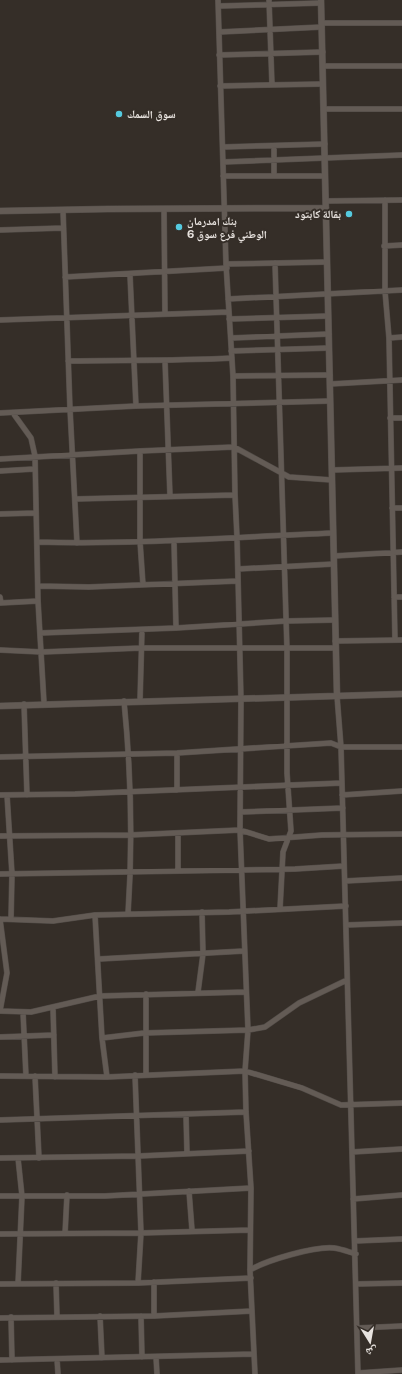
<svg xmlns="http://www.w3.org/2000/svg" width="402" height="1374" viewBox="0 0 402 1374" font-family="'Public Sans','Noto Naskh Arabic',sans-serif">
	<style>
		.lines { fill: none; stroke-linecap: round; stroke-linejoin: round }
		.minor-casing { stroke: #514b47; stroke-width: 6 }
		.tertiary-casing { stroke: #514b47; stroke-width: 7 }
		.minor { stroke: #635b55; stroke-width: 5 }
		.tertiary { stroke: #635b55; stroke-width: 6 }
		.poi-dot { fill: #55cadf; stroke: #352e28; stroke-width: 1.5 }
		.labels { text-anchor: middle; stroke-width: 4; stroke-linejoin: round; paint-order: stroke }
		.poi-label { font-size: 11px; font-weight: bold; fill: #e8e3df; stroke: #352e28; text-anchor: start }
	</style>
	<rect width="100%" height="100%" fill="#352e28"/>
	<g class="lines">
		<!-- minor casing -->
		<g class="minor-casing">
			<path id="minor" d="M218 0 226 264 233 376 235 495 237 537 241 700 240 830 248 1030 245 1071 246 1112 251 1188 250 1270 255 1374
				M269 0 272 85
				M219 6 321 3
				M322 23H402
				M219 32 322 27
				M219 55 323 52
				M323 66H402
				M220 86 323 84
				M324 109H402
				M274 146V176
				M223 147 325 144
				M223 162 402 155
				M223 176H325
				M385 200V291L389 338 395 640
				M326 201 402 200
				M164 209 165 314
				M63 210 70 409 77 543
				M0 230 63 228
				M384 246 402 245
				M275 263 287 649V773L291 831 283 852 280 909
				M226 264 327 262
				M130 275 136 406
				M65 277 227 268
				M228 299 402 290
				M229 319 328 316
				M0 320 229 312
				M231 338 329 334
				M389 338 402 337
				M231 351 329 348
				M68 361C123 360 177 361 232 358
				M165 361 170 496
				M233 376 330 375
				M330 384 402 380
				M0 413 136 406 330 401
				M13 413 31 438 35 456 38 601 44 703
				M390 418H402
				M140 451V541L143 585
				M0 459 140 451 234 447 289 477 332 480
				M332 470 402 468
				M0 471 34 469
				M75 499 235 495
				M392 508H402
				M0 514 36 513
				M174 541 176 628
				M37 542C136 545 234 537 333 533
				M334 556 402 552
				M238 569 334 564
				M38 586 89 587 238 581
				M0 597 1 603
				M394 597H402
				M0 603 38 601
				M40 633 176 628 286 621 335 620
				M335 641 402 640
				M0 650 42 652 141 648H335
				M337 696 341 747 358 1374
				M124 701C131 772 133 843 128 914
				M140 701 142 630
				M24 704 27 795
				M177 753V790
				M0 757 177 753 331 743 341 747H402
				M0 795 75 794 342 783
				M7 795 12 874 11 919
				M342 795 402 791
				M240 812 343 808
				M178 833V870
				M0 836 130 835 240 830 269 839 322 835 402 834
				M0 874 295 869 344 866
				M345 881 402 878
				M95 915 102 1038 107 1077
				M0 919 53 921 95 915 229 912 346 906
				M0 919 7 973 0 1011 31 1012 100 996 246 992
				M346 925 402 923
				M99 959 244 951
				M198 992 203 954 202 912
				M146 994V1075
				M53 1008 55 1077
				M23 1012 26 1076
				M0 1037 54 1035
				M102 1038 144 1033 248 1030 265 1027 299 1003 347 980
				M135 1075 141 1233 138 1283
				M0 1076 107 1077 245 1071 302 1088 341 1105 402 1103
				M35 1076 39 1158
				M186 1115 187 1153
				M0 1120 246 1112
				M352 1152 402 1149
				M0 1158 139 1156 249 1151
				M18 1158 22 1196 18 1284
				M189 1191 192 1230
				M0 1196H105L251 1188
				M353 1199 402 1195
				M0 1234 141 1233 250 1230
				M65 1234 67 1195
				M355 1241 402 1239
				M250 1270C267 1260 315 1246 334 1248 342 1249 349 1252 356 1254
				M56 1283 57 1316
				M0 1284 138 1283 251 1278
				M356 1284 402 1283
				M100 1316 102 1358
				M141 1316 142 1357
				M154 1316V1282
				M11 1317 12 1360
				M0 1318 154 1316 252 1311
				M358 1328 402 1326
				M156 1357 157 1374
				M57 1359 58 1374
				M0 1360 254 1354
				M358 1373 402 1370"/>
		</g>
		<!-- tertiary casing -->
		<g class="tertiary-casing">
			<path id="tertiary" d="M321 0 337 696
				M0 211 108 209 326 208
				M0 706 402 694"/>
		</g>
		<!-- minor -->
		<use href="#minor" class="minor"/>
		<!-- tertiary -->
		<use href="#tertiary" class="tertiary"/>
	</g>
	<!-- markers -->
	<g class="poi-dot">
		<circle cx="119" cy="114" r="4"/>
		<circle cx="349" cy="214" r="4"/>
		<circle cx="179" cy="227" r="4"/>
	</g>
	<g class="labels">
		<!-- poi labels -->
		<g class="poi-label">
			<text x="127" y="118">سوق السمك</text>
			<text x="341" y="218" text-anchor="end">بقالة كابتود</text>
			<text x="187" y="225">بنك امدرمان<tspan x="187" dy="13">الوطني فرع سوق 6</tspan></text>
		</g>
	</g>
	<!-- north arrow -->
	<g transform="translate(370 1342) rotate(169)" stroke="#352e28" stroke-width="3" paint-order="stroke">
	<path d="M0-3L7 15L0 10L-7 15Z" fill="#e8e3df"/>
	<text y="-6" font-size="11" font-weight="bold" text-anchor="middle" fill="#e8e3df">ش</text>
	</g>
</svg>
